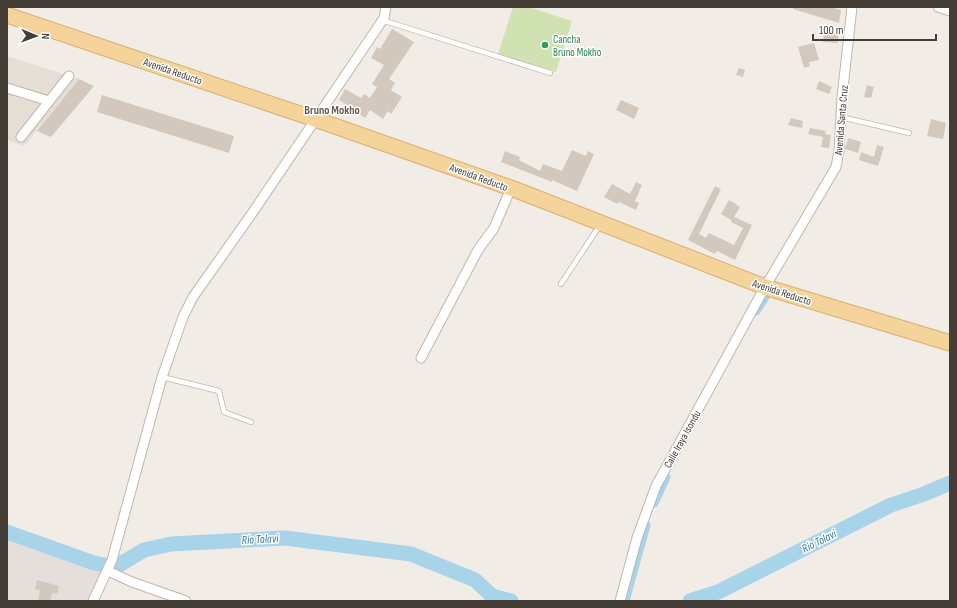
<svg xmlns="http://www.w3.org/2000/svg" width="957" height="608" viewBox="0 0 957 608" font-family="'Sofia Sans Condensed',sans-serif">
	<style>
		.residential { fill: #e5ded5 }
		.industrial { fill: #e4dfdb }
		.green { fill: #d1e2b2 }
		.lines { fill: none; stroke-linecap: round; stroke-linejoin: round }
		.canal { stroke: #a7d4e9; stroke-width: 9 }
		.river { stroke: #a7d4e9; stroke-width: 15 }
		.building { fill: #d2c8bd }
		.service-casing { stroke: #bfb7ad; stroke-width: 6 }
		.minor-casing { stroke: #bfb7ad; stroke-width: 11 }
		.primary-casing { stroke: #d8af6d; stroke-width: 17 }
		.service { stroke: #fff; stroke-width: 4.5 }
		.minor { stroke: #fff; stroke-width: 9 }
		.primary { stroke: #f5d49c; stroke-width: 15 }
		.leisure-dot { fill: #2e9e5b; stroke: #fff; stroke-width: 1.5 }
		.labels { text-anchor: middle; stroke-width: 3; stroke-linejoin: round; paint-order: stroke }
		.leisure-label { font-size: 11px; fill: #27864d; stroke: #fff; text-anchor: start }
		.street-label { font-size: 11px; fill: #443d36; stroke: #fff }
		.neighbourhood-label { font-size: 12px; font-weight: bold; fill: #655a4e; stroke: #fff }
		.water-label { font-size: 12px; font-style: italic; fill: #377b9e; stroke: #fff }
	</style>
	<rect width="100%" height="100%" fill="#f1ede6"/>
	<!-- residential -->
	<path class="residential" d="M7 56 79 79 24 146 7 140Z"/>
	<!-- industrial -->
	<path class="industrial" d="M7 538 105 571 89 601H7Z"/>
	<!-- green -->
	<path class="green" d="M513 7H529L572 21 556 72 498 54Z"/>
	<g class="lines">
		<!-- canal -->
		<path class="canal" d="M756 311 766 295
			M654 503 666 477
			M625 601 646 525"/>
		<!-- river -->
		<path class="river" d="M7 532 94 563 110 566 119 565 144 550 171 544 285 538 411 554 475 580 492 596 511 601
			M690 601 718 592 891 505 924 494 950 483"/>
	</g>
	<!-- building -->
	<path class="building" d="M793 7H830L841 10 839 23 793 9Z
		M392 29 414 42 389 79 395 83 391 90 402 97 391 114 388 111 383 119 370 110 365 118 354 110V109L339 100 345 89 361 98 364 94 370 98 377 87 372 84 384 65 371 58 377 47 380 49Z
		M824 33H838V43L823 42Z
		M814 43 819 60 809 62 810 66 804 68 798 47Z
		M739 68 745 70 743 77 736 75Z
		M79 79 94 86 51 137 37 131Z
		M819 81 832 87 829 94 816 89Z
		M867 85 874 87 871 98 864 97Z
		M102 95 234 136 229 153 97 112Z
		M621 100 639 108 634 119 616 110Z
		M791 118 803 121 802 128 788 125Z
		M931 119 946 123 943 139 927 136Z
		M810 128 826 131 825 134 831 135 829 148 821 147 823 137 808 134Z
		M848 138 861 142 858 153 845 149Z
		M877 145 884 147 878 166 859 160 861 152 874 157Z
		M572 150 586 156 588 151 594 154 577 191 552 180V182L501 162 505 151 520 157 519 160 540 171 543 164 562 171Z
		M636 182 642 185 635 201 639 203 636 210 619 202 617 204 604 197 612 184 630 194Z
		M715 186 721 189 699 234 706 238 709 233 734 245 743 228 731 222V220L721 214 729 200 740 207 734 217 752 225 735 260 717 251 715 254 688 240Z
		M37 580 59 586 57 594 52 593 50 601H38L40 590 35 589Z"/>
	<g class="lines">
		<!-- service casing -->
		<g class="service-casing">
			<path id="service" d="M382 20 550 73
				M841 117 909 133
				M561 284 600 225
				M162 377 219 391 224 412 251 422"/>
		</g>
		<!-- minor casing -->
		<g class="minor-casing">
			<path id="minor" d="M938 7 950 11
				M7 88 49 101
				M21 137 69 76
				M421 358 478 250 494 228 511 188
				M108 571 132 582 186 601
				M93 601 112 560 162 377 183 317 193 297 253 212 384 18 386 7
				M620 601 637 538 656 486 765 287 836 167 839 151 842 97 852 7"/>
		</g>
		<!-- primary casing -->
		<g class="primary-casing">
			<path id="primary" d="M7 15 309 117 511 188 765 287 950 343"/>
		</g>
		<!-- service -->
		<use href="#service" class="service"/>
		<!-- minor -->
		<use href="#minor" class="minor"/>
		<!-- primary -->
		<use href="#primary" class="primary"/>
	</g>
	<!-- markers -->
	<circle class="leisure-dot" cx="545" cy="45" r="4"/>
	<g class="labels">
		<!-- leisure labels -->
		<g class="leisure-label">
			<text x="553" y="43">Cancha<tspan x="553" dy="13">Bruno Mokho</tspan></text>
		</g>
		<!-- street labels -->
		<g class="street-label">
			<text transform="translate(173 71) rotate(19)" y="4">Avenida Reducto</text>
			<text transform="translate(841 120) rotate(-85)" y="4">Avenida Santa Cruz</text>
			<text transform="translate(479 177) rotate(20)" y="4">Avenida Reducto</text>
			<text transform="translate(782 292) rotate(18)" y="4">Avenida Reducto</text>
			<text transform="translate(682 439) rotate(-61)" y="4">Calle Iraya Isondu</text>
		</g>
		<!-- neighbourhood labels -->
		<g class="neighbourhood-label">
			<text x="332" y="114">Bruno Mokho</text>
		</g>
		<!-- water labels -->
		<g class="water-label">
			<text transform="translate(260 539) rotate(-3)" y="4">Río Tolavi</text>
			<text transform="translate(819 541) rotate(-27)" y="4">Río Tolavi</text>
		</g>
	</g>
	<!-- border -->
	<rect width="957" height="608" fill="none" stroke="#443d36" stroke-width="16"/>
	<!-- north arrow -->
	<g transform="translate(36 36) rotate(91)" stroke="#ffffff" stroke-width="3" paint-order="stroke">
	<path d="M0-3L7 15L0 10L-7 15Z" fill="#443d36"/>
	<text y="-6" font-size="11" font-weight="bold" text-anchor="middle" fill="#443d36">N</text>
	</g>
	<!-- scale -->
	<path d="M813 34v6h123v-6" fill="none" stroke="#443d36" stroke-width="2"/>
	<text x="819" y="34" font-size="12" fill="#443d36" stroke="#ffffff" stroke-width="3" paint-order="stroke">100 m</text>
</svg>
